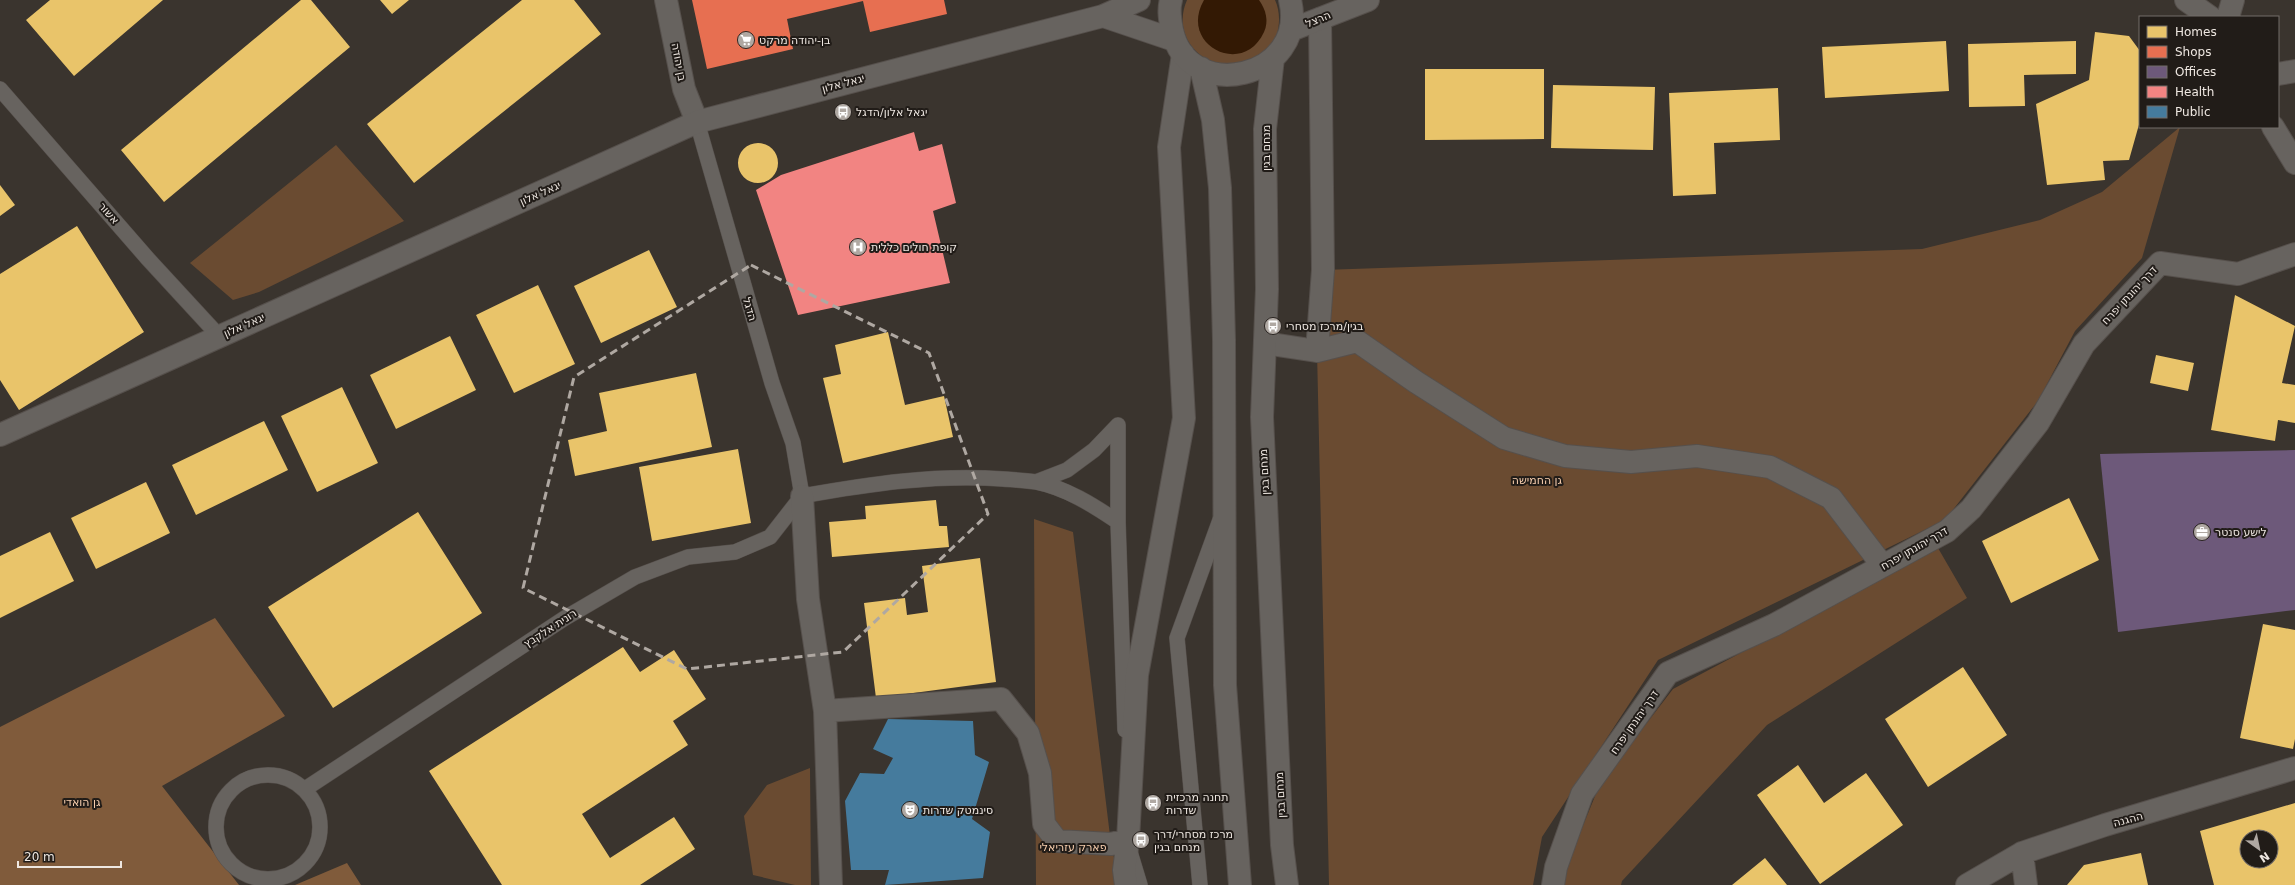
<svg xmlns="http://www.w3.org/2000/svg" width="2295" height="885" viewBox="0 0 2295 885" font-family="'DejaVu Sans','Noto Sans Hebrew',sans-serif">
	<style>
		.green { fill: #6a4b31 }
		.forest { fill: #805b3b }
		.water { fill: #331904 }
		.homes { fill: #e9c46a; fill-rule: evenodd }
		.shops { fill: #e76f51 }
		.offices { fill: #6d597a }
		.health { fill: #f28482 }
		.public { fill: #457b9d }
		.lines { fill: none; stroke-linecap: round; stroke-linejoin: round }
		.lane-casing { stroke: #56504c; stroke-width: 16 }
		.street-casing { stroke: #56504c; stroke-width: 24 }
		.secondary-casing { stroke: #56504c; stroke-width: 24 }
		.lane { stroke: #67635f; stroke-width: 15 }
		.street { stroke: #67635f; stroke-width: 22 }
		.secondary { stroke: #67635f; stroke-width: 22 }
		.marked { fill: none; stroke: #afa8a2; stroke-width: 3; stroke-dasharray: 8 5; stroke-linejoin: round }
		.labels { text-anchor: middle; stroke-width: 4; stroke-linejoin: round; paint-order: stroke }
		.street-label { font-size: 11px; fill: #eee7e1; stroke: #211c18 }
		.poi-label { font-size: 11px; fill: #eee7e1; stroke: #211c18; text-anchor: start }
		.park-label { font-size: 11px; fill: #f7ceae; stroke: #211c18 }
	</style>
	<rect width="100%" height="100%" fill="#3a342e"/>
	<!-- green -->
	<path class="green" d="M1187 0H1275C1284 19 1278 49 1257 59 1253 61 1248 62 1243 64 1239 65 1235 67 1231 67 1227 67 1221 64 1216 63 1189 54 1175 27 1187 0Z
		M2180 127 2142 258 2075 331 2038 401 1945 520 1658 660 1542 837 1533 885H1329L1317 351 1323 270 1922 249 2040 220 2102 192Z
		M336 145 404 221 259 292 233 300 190 263Z
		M1034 519 1073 532 1111 844 1120 885H1036Z
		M1938 548 1967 598 1767 725 1622 881 1621 885H1562L1566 867 1600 784 1673 689Z
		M810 768 811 885H795L753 875 744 816 767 785Z"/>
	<!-- forest -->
	<path class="forest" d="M215 618 285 716 162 786 239 885H0V727Z
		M347 863 361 885H295Z"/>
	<!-- water -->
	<path class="water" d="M1204 0H1259C1266 10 1269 21 1264 32 1243 78 1178 45 1204 0Z"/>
	<!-- homes -->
	<path class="homes" d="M50 0H163L74 76 26 20Z
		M301 0H311L350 47 164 202 121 150Z
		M380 0H409L392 14Z
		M522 0H574L601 34 414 183 367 124Z
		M2095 32 2129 36 2140 51V121L2129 160 2103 161 2105 180 2047 185 2036 104 2089 80Z
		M1946 41 1949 91 1825 98 1822 47Z
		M2076 41V74L2024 75 2025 106 1969 107 1968 44Z
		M1425 69H1544V139L1425 140Z
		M1553 85 1655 87 1653 150 1551 148Z
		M1778 88 1780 140 1714 143 1716 194 1673 196 1669 93Z
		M738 163a20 20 0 1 1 40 0a20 20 0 1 1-40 0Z
		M0 185 15 205 0 216Z
		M77 226 144 332 19 410 0 380V274Z
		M649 250 677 307 601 343 574 286Z
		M538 285 575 364 514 393 476 315Z
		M2235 295 2295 326 2282 383 2295 385V423L2278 420 2275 441 2211 430Z
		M888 332 905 405 944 396 953 437 843 463 823 378 841 374 835 345Z
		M450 336 476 390 396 429 370 375Z
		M2156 355 2194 363 2188 391 2150 383Z
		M696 373 712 447 575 476 568 440 607 431 599 393Z
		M342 387 378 463 317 492 281 416Z
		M264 421 288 470 196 515 172 465Z
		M738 449 751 523 652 541 639 467Z
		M146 482 170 533 96 569 71 518Z
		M2069 498 2099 560 2011 603 1982 541Z
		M936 500 939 526H947L949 547 832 557 829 522 866 519 865 506Z
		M418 512 482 613 333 708 268 607Z
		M50 532 74 581 0 618V556Z
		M980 558 996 682 876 698 864 603 905 598 907 615 928 612 922 566Z
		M2263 624 2295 630V739L2293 749 2240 738Z
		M623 647 640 672 674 650 706 699 673 721 688 745 582 814 610 858 674 817 695 849 640 885H502L429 771Z
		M1963 667 2007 735 1928 787 1885 719Z
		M1798 765 1824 803 1866 773 1903 825 1820 884 1757 795Z
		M2295 803V885H2214L2200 831ZM2247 837H2271V861H2247Z
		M2141 853 2148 885H2067L2084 865Z
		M1765 858 1787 885H1732Z"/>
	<!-- shops -->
	<path class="shops" d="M692 0H944L947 14 870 32 863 1 787 19 793 49 707 69Z"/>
	<!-- offices -->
	<path class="offices" d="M2295 450V610L2118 632 2100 454Z"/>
	<!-- health -->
	<path class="health" d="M914 132 919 151 942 144 956 203 933 211 950 283 798 315 756 190 781 175Z"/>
	<!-- public -->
	<path class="public" d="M888 719 973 721 975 755 989 762 972 819 990 832 983 878 885 885 889 870H851L845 801 860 773 884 774 893 758 873 749Z"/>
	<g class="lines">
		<!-- lane casing -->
		<g class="lane-casing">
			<path id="lane" d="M0 89 148 259 219 336
				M697 122 772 383 793 443 802 496
				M1118 425V522L1125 730
				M1036 482 1067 470 1094 450 1118 425
				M802 496C869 484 935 474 1003 479 1014 480 1025 480 1036 482 1066 488 1093 505 1118 522
				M216 827a52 52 0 1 1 104 0a52 52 0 1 1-104 0Z
				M305 789 565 618 635 577 688 557 735 552 770 537 802 496
				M1130 852 1140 885
				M1200 885 1177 638 1220 520"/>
		</g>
		<!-- street casing -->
		<g class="street-casing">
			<path id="street" d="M666 0 684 89 697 122
				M2273 127 2295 163
				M1265 343 1317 351 1357 341 1416 382 1504 438 1565 456 1631 462 1697 456 1770 467 1831 498 1883 566
				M1317 351 1323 270 1320 19
				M802 496 808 599 825 711 831 885
				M825 711 1001 699 1028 733 1040 773 1044 824 1057 841 1111 844 1128 840
				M2022 853 2026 885
				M1126 885 1124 870 1128 840 1137 675 1184 418 1169 147 1183 54
				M1553 885 1556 867 1582 794 1668 673 1774 625 1947 531 1971 509 2038 423 2084 344 2160 263 2238 274 2295 254
				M1967 885 2022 853 2105 825 2295 768"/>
		</g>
		<!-- secondary casing -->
		<g class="secondary-casing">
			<path id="secondary" d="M1171 0C1168 10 1170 20 1172 30 1188 106 1309 78 1290 0
				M2186 0 2210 17
				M1103 16 1174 40
				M2228 17 2233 0
				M1291 30 1368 0
				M1273 58 1265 129 1267 289 1262 417 1282 845 1287 885
				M1201 68 1213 120 1220 188 1224 340 1225 685 1240 885
				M2278 74 2295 71
				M0 435 697 122 1103 16 1139 0"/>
		</g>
		<!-- lane -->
		<use href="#lane" class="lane"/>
		<!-- street -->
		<use href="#street" class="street"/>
		<!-- secondary -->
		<use href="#secondary" class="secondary"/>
	</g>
	<!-- marked area -->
	<path class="marked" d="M751 265 929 353 988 514 843 652 687 669 523 588 574 377Z"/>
	<!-- icons -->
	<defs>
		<g id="supermarket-disc" transform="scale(0.9)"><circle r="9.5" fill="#afa8a2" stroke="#211c18"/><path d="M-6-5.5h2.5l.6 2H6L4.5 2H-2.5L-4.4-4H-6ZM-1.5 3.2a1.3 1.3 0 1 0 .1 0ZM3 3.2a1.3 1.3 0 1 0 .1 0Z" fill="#fff"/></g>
		<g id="bus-disc" transform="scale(0.9)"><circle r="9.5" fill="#afa8a2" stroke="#211c18"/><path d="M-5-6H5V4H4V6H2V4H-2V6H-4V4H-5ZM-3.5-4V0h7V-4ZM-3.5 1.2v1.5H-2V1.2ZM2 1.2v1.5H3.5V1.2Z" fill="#fff"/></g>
		<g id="hospital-disc" transform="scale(0.9)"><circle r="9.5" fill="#afa8a2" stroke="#211c18"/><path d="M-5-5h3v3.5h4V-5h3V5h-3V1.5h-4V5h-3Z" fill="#fff"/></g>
		<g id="office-disc" transform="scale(0.9)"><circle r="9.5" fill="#afa8a2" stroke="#211c18"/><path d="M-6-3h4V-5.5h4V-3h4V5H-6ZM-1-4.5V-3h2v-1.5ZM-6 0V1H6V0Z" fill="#fff"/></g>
		<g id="theatre-disc" transform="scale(0.9)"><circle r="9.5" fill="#afa8a2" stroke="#211c18"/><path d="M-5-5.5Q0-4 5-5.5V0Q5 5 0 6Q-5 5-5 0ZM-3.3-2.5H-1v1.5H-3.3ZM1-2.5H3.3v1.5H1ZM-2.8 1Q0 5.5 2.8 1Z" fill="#fff"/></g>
	</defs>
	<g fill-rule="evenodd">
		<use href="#supermarket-disc" x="746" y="40"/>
		<use href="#bus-disc" x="843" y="112"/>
		<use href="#hospital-disc" x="858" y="247"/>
		<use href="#bus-disc" x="1273" y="326"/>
		<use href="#office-disc" x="2202" y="532"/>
		<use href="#bus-disc" x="1153" y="803"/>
		<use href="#theatre-disc" x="910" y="810"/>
		<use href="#bus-disc" x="1141" y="840"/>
	</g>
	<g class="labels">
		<!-- street labels -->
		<g class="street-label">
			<text transform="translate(1318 19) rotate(-23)" y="4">הרצל</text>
			<text transform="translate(679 62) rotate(79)" y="4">בן יהודה</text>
			<text transform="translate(843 83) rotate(-15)" y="4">יגאל אלון</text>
			<text transform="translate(1266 148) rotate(-90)" y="4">מנחם בגין</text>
			<text transform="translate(540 193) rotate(-24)" y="4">יגאל אלון</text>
			<text transform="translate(109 213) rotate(49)" y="4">אשור</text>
			<text transform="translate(2129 295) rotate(-47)" y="4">דרך יהונתן יפרח</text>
			<text transform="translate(750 309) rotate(74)" y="4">הדגל</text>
			<text transform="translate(244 325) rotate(-24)" y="4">יגאל אלון</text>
			<text transform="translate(1264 472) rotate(-93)" y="4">מנחם בגין</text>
			<text transform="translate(1914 548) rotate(-30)" y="4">דרך יהונתן יפרח</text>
			<text transform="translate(550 628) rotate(-33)" y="4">רונית אלקבץ</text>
			<text transform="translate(1634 722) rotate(-55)" y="4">דרך יהונתן יפרח</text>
			<text transform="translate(1280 795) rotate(-93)" y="4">מנחם בגין</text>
			<text transform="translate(2128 819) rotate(-15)" y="4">ההגנה</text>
		</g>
		<!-- poi labels -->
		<g class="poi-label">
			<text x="759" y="44">בן-יהודה מרקט</text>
			<text x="856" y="116">יגאל אלון/הדגל</text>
			<text x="871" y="251">קופת חולים כללית</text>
			<text x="1286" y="330">בגין/מרכז מסחרי</text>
			<text x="2215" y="536">לישע סנטר</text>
			<text x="1166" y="801">תחנה מרכזית<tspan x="1166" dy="13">שדרות</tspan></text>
			<text x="923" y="814">סינמטק שדרות</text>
			<text x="1154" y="838">מרכז מסחרי/דרך<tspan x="1154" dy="13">מנחם בגין</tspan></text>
		</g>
		<!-- park labels -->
		<g class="park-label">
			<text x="1537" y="484">גן החמישה</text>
			<text x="82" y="806">גן הואדי</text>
			<text x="1073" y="851">פארק עזריאלי</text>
		</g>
	</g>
	<!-- legend -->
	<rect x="2139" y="16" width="140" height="112" fill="#211c18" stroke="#736d68"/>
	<rect x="2147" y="26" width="20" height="12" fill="#e9c46a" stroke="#736d68"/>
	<text x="2175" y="36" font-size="12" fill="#eee7e1">Homes</text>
	<rect x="2147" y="46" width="20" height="12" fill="#e76f51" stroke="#736d68"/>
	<text x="2175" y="56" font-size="12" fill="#eee7e1">Shops</text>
	<rect x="2147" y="66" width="20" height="12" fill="#6d597a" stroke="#736d68"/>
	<text x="2175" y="76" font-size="12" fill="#eee7e1">Offices</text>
	<rect x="2147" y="86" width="20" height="12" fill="#f28482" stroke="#736d68"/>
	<text x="2175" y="96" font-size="12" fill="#eee7e1">Health</text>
	<rect x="2147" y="106" width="20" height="12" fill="#457b9d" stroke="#736d68"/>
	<text x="2175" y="116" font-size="12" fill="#eee7e1">Public</text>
	<!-- north arrow -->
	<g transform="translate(2259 849) rotate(147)"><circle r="19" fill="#211c18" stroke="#736d68"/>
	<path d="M0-3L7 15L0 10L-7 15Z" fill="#afa8a2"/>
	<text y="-6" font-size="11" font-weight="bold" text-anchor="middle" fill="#eee7e1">N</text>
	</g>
	<!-- scale -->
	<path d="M18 861v6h103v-6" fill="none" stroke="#eee7e1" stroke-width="2"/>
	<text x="24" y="861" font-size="12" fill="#eee7e1" stroke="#211c18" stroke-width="3" paint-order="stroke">20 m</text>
</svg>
